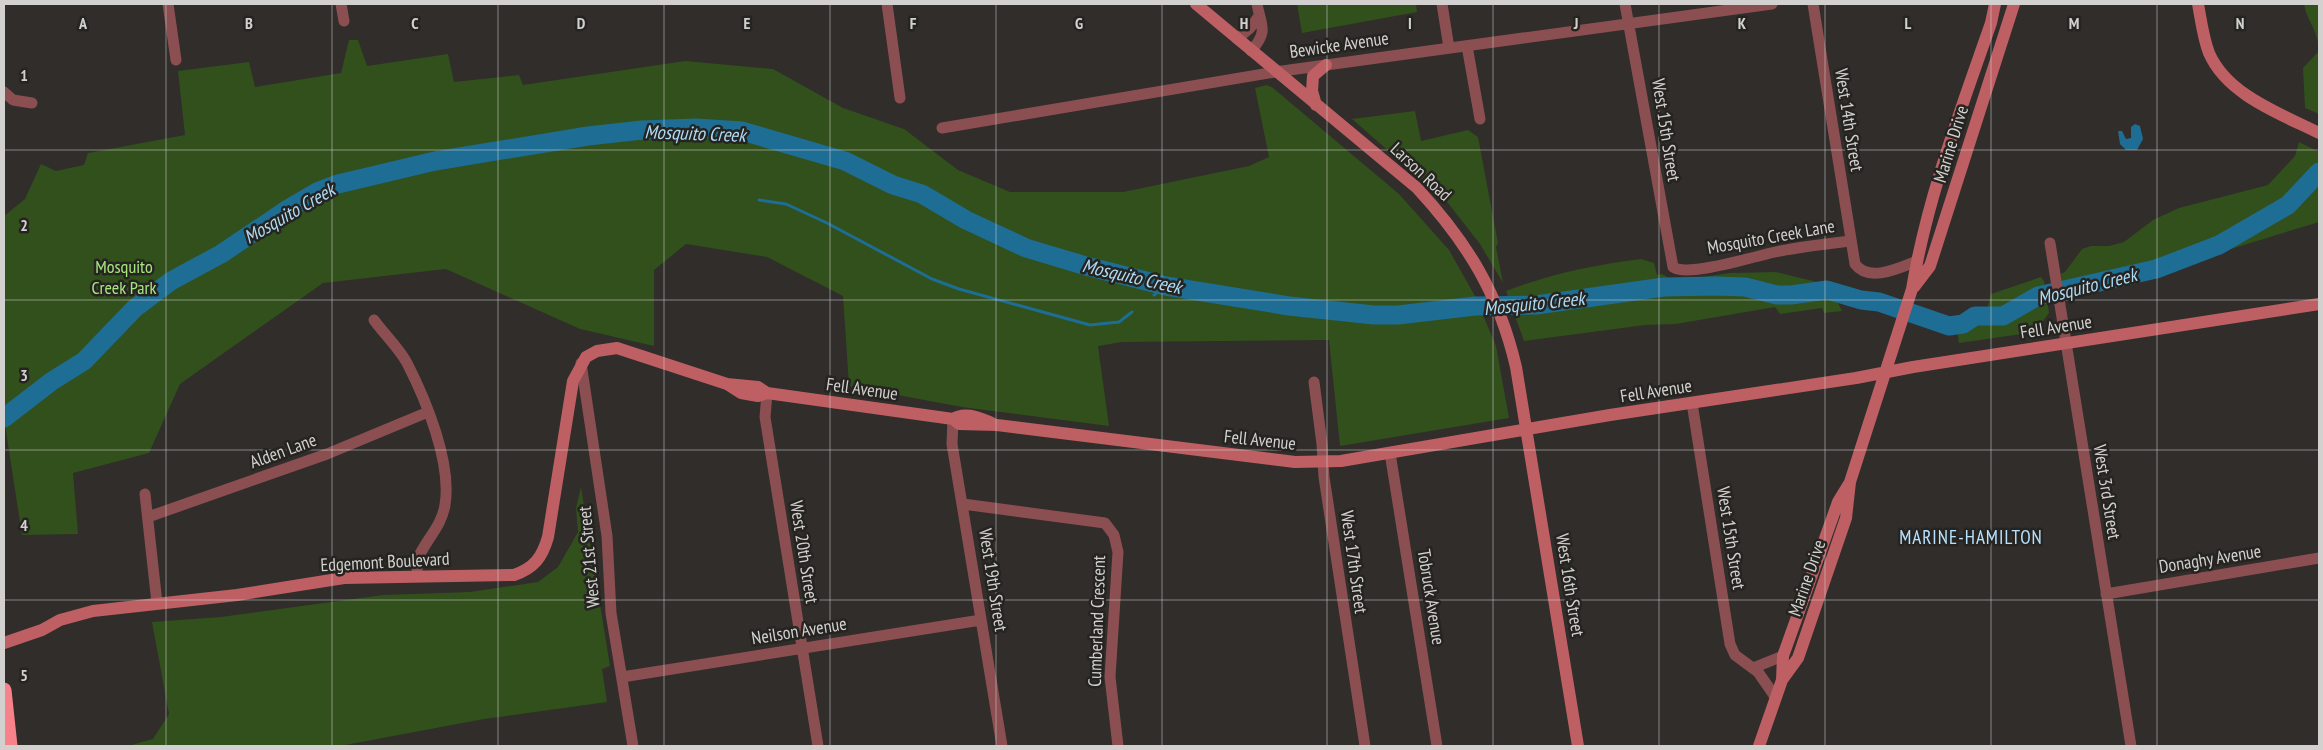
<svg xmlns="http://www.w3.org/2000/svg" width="2323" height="750" viewBox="0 0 2323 750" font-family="'PT Sans Narrow',sans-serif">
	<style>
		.green { fill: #31501c }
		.water { fill: #1e6d94 }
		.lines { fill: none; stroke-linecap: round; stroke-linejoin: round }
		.stream { stroke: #1e6d94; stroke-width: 3 }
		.river { stroke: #1e6d94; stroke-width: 19 }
		.street { stroke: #8b4f51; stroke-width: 11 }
		.secondary { stroke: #be5f64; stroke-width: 12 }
		.highway { stroke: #f88289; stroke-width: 15 }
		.grid { fill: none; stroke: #d2d1cf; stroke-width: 1; stroke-opacity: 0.55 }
		.labels { text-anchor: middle; stroke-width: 5; stroke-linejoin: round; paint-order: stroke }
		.street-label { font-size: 18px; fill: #d2d1cf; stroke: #262421 }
		.park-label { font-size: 18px; fill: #a6e67f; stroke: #262421 }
		.water-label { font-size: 19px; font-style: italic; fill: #addaf5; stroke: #262421 }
		.neighbourhood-label { font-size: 19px; letter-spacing: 1px; fill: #b7e1ff; stroke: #262421 }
		.grid-label { font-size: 16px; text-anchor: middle; font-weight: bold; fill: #d2d1cf; stroke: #262421; stroke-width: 5; stroke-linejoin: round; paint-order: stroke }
	</style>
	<rect width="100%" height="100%" fill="#302d2a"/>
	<!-- green -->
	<path class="green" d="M1297 4H1416L1417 12 1302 33Z
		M2304 4H2319V114L2305 108 2303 68 2319 51C2318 29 2307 22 2304 4Z
		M349 40H358L367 66 448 54 454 82 519 75 523 85 685 61 773 69 843 108 904 129 958 170 1010 192H1123L1249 166 1269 157 1255 88 1267 85 1273 88 1399 194 1449 250 1475 296 1496 346 1509 418 1340 446 1329 340 1122 342 1098 346 1109 426 962 407 849 386 843 296 767 257 686 244 654 270V346L580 329 446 269 323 283 180 384 149 453 73 473 78 534 22 535 4 418V216L25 199 41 164 56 171 84 165 88 153 185 135 178 71 249 62 255 87 341 73Z
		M1415 111 1421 141 1468 130 1478 137 1498 243 1496 247 1503 283 1480 244 1448 203 1352 119Z
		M2299 142 2319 152V222L2146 275 2064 298 2061 274 2065 272 2082 249 2091 246H2109L2124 242 2153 220 2179 208 2268 185 2295 156Z
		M1641 259 1654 263 1657 275 1662 274 1674 281 1730 273 1776 272 1829 285 1842 311 1824 313 1822 308 1780 314 1775 307 1676 324 1645 325 1524 341 1506 291C1550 274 1594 265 1641 259Z
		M2041 277 2044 281 2049 313 2035 332 1959 343 1956 323 1985 317 1991 294Z
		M581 487 610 666 602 669 607 702 484 719 340 746H128L153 739 169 714 152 622 221 617 383 595 470 592 538 582 558 567 578 532 576 508Z"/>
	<!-- water -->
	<path class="water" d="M2135 124 2140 126 2143 139 2137 150H2126L2120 144 2118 131H2122L2126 139 2131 138V127Z"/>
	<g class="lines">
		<!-- stream -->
		<path class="stream" d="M759 200 786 204 827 223 932 279 959 289 1090 325 1119 322 1132 312
			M1154 295 1166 286"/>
		<!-- river -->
		<path class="river" d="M4 418 52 381 84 361 135 308 171 281 221 254 288 209 317 192 338 184 435 161 588 136 642 130 696 128 742 131 845 161 893 185 922 194 966 220 1026 248 1086 266 1166 286 1289 306 1374 315H1398L1475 306 1536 305 1664 287 1716 286 1745 287 1777 295H1791L1827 290 1861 300 1879 302 1949 326 1963 324 1975 316H2003L2038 296 2156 269 2219 245 2288 205 2319 172"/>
		<!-- street -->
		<path class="street" d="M168 4 176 60
			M341 4 344 21
			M887 4 900 98
			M1442 4 1449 48
			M1625 4 1673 267C1687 277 1745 259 1763 255 1791 247 1822 245 1850 241
			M1813 4 1855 264C1869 283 1899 268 1917 261
			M1237 39 1250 28 1259 16
			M1467 46 1480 119
			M1251 51C1269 31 1261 26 1257 4
			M4 92 13 100 32 103
			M942 128 1275 72 1772 4
			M2050 243 2131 746
			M374 320C384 334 399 348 407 363 426 400 452 463 445 505 442 525 427 539 419 556 417 562 417 569 417 575
			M581 363 607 536 611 613 633 746
			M1314 382 1322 444 1324 477 1365 746
			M767 393 765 417 818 746
			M1692 403 1730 644 1735 655 1758 672 1776 698
			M953 419 952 444 1002 746
			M1390 453 1437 746
			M145 494 157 603
			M963 504 1105 523 1114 535 1118 552 1110 677 1118 746
			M148 517 327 454 428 412
			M2106 594 2319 558
			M1753 668 1783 656
			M622 677 981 620"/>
		<!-- secondary -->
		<path class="secondary" d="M1196 4 1417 188C1467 242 1499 294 1516 367L1578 746
			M2198 4C2201 20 2203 37 2209 53 2227 95 2281 114 2319 133
			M1316 105 1312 91 1313 76 1326 65
			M1914 287 1930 266 2014 4
			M727 384 758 387 767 393
			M953 419C965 411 979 418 992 423
			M4 643 42 630 60 620 93 611 237 595 344 578 514 575C534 568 542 558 548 537L573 381 586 357 597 351 617 348 727 384 741 393 758 396 767 393 953 419 959 424 997 425 1295 462 1341 461 1610 415 1856 378 1913 367 2319 304
			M1782 680 1798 658 1846 518 1850 482 1912 289C1927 198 1961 109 1991 23L1995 4
			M1759 746 1782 680 1783 656 1838 502 1849 484"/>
		<!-- highway -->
		<path class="highway" d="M4 690 10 746"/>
	</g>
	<!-- grid -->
	<path class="grid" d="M166 4V746M332 4V746M498 4V746M664 4V746M830 4V746M996 4V746M1162 4V746M1327 4V746M1493 4V746M1659 4V746M1825 4V746M1991 4V746M2157 4V746M4 150H2319M4 300H2319M4 450H2319M4 600H2319"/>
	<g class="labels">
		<!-- street labels -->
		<g class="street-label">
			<text transform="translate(1339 45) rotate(-8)" y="6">Bewicke Avenue</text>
			<text transform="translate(1849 120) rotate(81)" y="6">West 14th Street</text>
			<text transform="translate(1666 130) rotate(81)" y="6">West 15th Street</text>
			<text transform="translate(1951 144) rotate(-73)" y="6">Marine Drive</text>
			<text transform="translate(1421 172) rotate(43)" y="6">Larson Road</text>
			<text transform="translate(1771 237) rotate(-10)" y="6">Mosquito Creek Lane</text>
			<text transform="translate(2056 327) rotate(-9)" y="6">Fell Avenue</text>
			<text transform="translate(862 389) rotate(8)" y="6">Fell Avenue</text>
			<text transform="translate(1656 391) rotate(-9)" y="6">Fell Avenue</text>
			<text transform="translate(1260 440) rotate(6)" y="6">Fell Avenue</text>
			<text transform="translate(283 451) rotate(-20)" y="6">Alden Lane</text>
			<text transform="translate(2107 492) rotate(81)" y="6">West 3rd Street</text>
			<text transform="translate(1731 538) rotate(81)" y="6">West 15th Street</text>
			<text transform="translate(804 552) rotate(81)" y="6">West 20th Street</text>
			<text transform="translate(589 557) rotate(-95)" y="6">West 21st Street</text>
			<text transform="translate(2210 559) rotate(-9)" y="6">Donaghy Avenue</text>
			<text transform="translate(385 562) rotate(-3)" y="6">Edgemont Boulevard</text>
			<text transform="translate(1354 562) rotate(82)" y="6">West 17th Street</text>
			<text transform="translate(1807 578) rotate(-71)" y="6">Marine Drive</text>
			<text transform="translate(993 580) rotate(81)" y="6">West 19th Street</text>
			<text transform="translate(1570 585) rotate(81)" y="6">West 16th Street</text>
			<text transform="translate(1431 597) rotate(81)" y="6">Tobruck Avenue</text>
			<text transform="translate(1097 621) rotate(-88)" y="6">Cumberland Crescent</text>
			<text transform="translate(799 631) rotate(-9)" y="6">Neilson Avenue</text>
		</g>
		<!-- park labels -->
		<g class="park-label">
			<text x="124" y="273">Mosquito<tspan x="124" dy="21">Creek Park</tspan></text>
		</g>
		<!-- water labels -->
		<g class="water-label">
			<text transform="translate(695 133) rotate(2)" y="7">Mosquito Creek</text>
			<text transform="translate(289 213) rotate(-30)" y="7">Mosquito Creek</text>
			<text transform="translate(1132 276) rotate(13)" y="7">Mosquito Creek</text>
			<text transform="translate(2087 286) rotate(-14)" y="7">Mosquito Creek</text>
			<text transform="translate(1534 303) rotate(-6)" y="7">Mosquito Creek</text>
		</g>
		<!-- neighbourhood labels -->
		<g class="neighbourhood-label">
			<text x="1971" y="544">MARINE-HAMILTON</text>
		</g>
	</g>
	<g class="grid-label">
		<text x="83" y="29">A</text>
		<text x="249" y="29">B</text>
		<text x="415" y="29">C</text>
		<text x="581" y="29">D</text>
		<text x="747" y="29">E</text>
		<text x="913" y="29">F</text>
		<text x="1079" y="29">G</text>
		<text x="1244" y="29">H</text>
		<text x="1410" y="29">I</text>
		<text x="1576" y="29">J</text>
		<text x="1742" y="29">K</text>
		<text x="1908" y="29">L</text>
		<text x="2074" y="29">M</text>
		<text x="2240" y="29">N</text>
		<text x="24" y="81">1</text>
		<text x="24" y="231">2</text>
		<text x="24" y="381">3</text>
		<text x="24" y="531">4</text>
		<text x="24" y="681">5</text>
	</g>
	<!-- border -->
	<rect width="2323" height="750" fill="none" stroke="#d2d1cf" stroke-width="10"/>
</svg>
